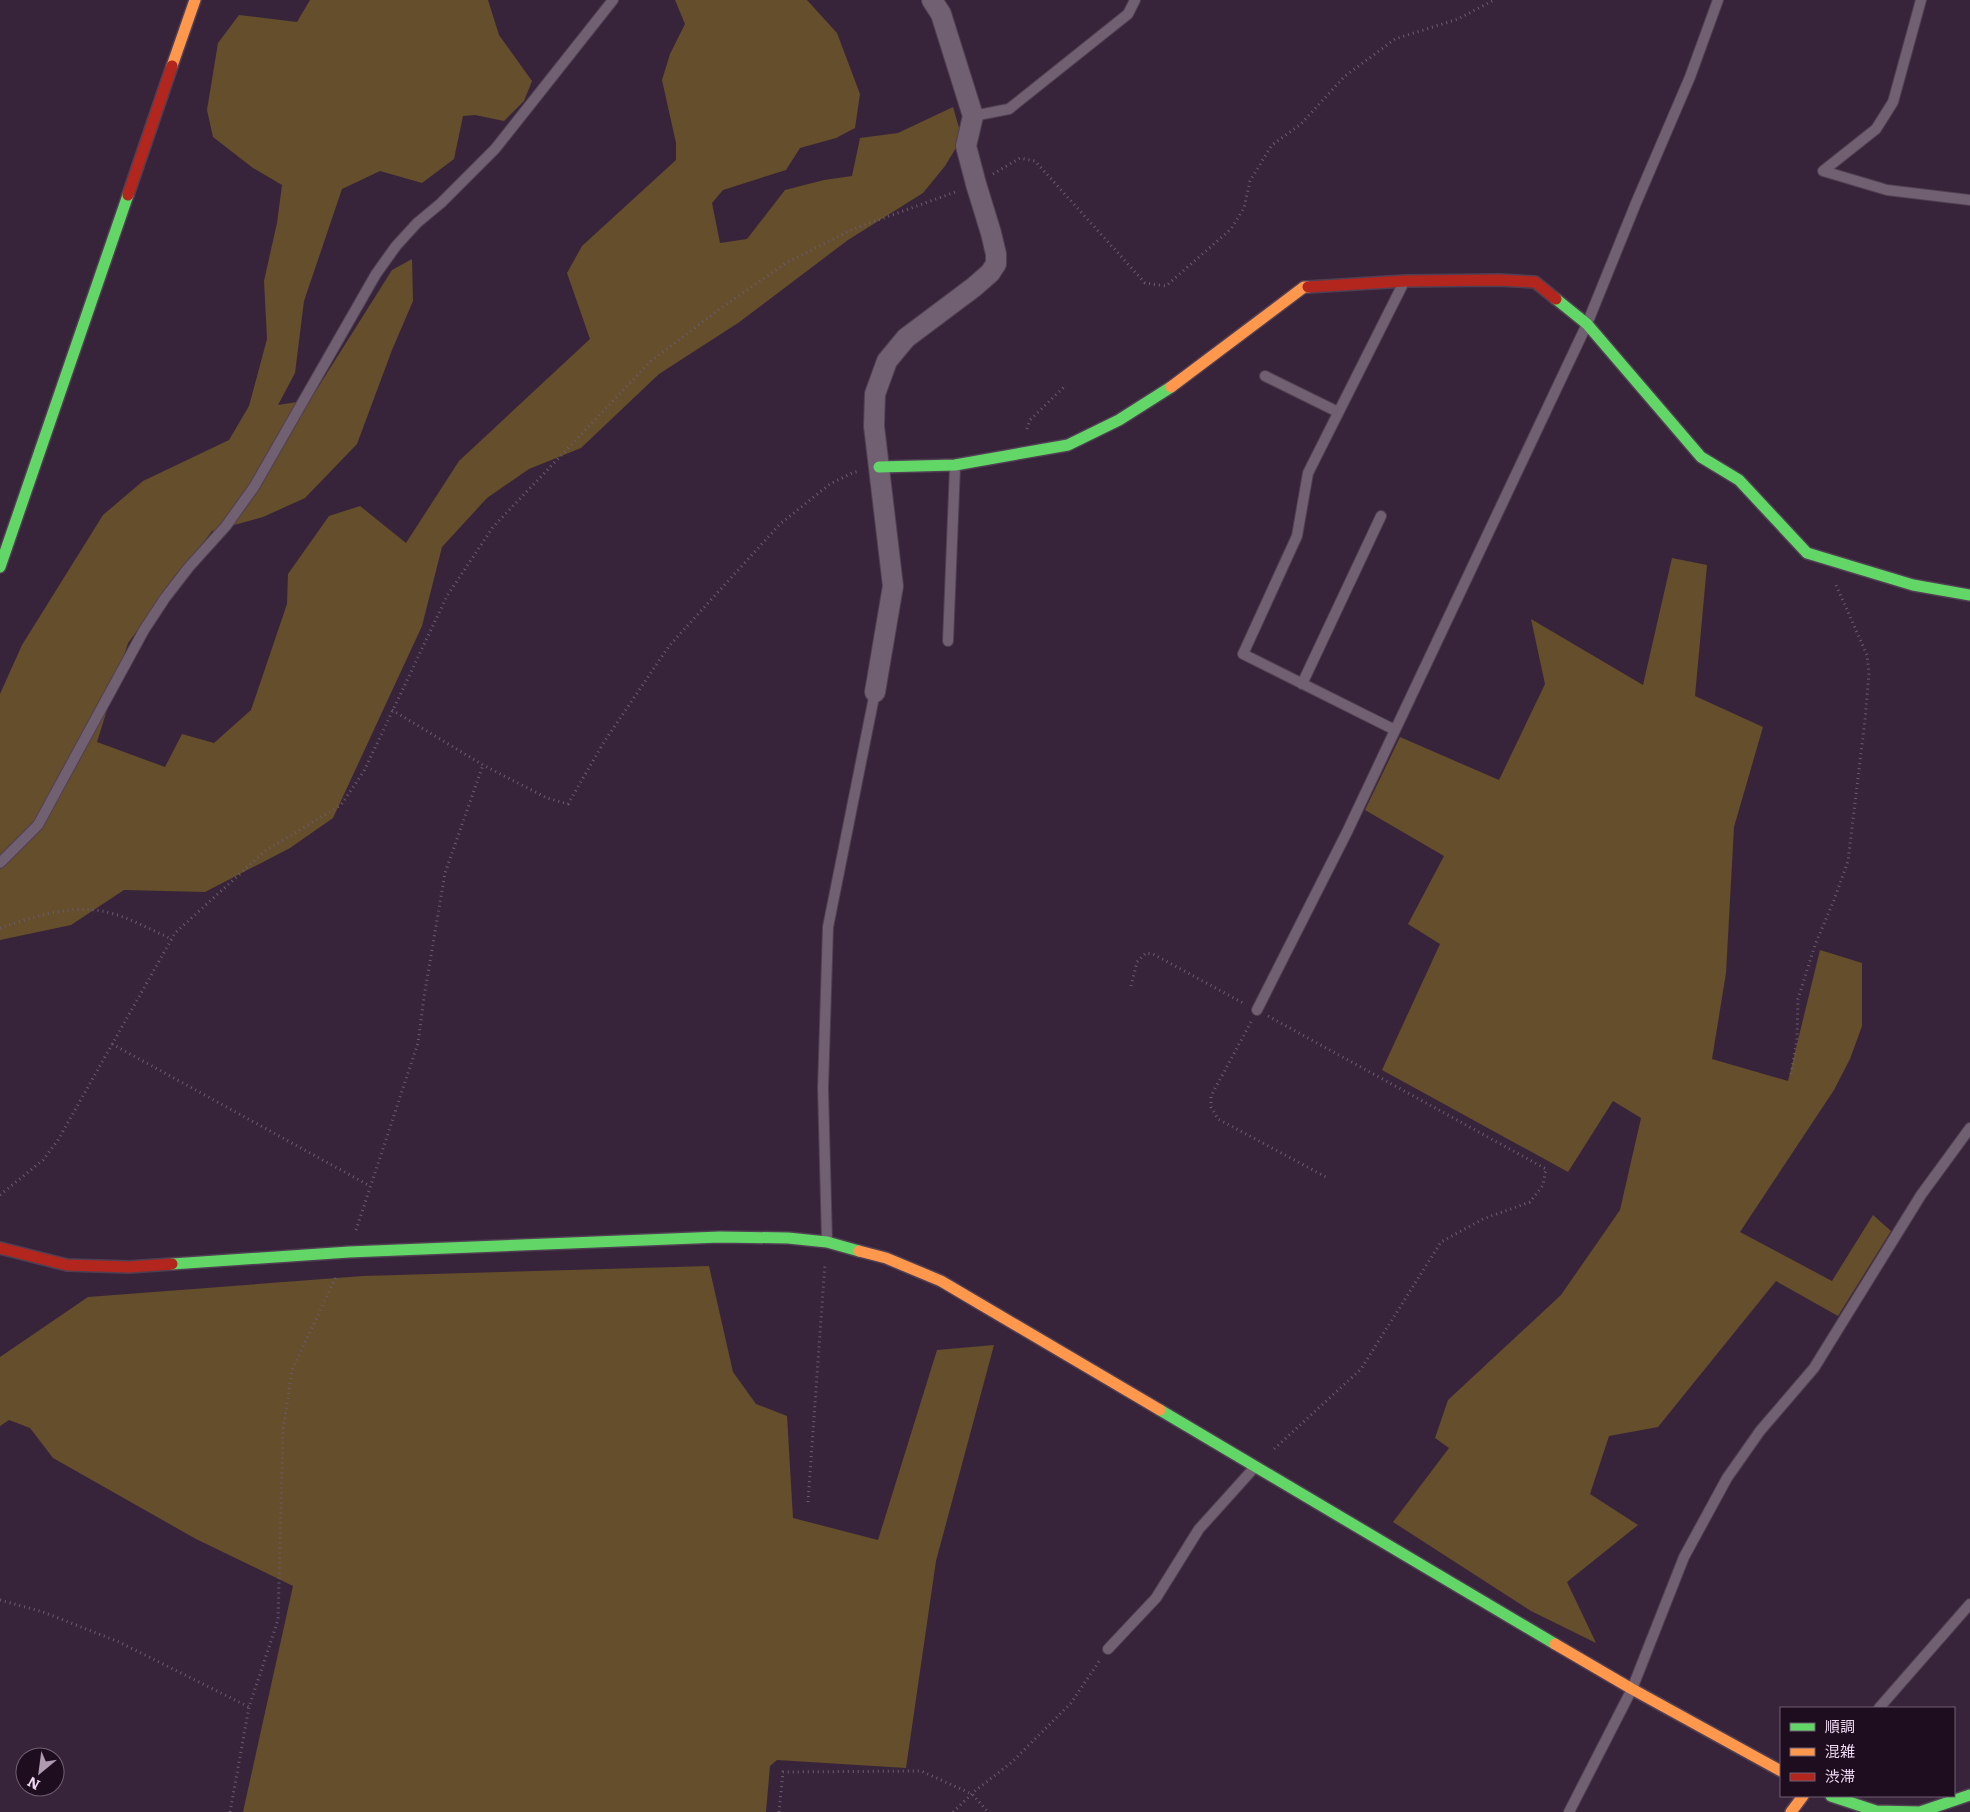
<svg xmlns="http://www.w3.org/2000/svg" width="1970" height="1812" viewBox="0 0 1970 1812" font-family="Literata,'Noto Sans JP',serif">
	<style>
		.forest { fill: #644e2b }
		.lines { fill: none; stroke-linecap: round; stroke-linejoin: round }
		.lane-casing { stroke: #503f52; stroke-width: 12 }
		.street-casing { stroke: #503f52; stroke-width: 22 }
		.fast-casing { stroke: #503f52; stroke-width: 14 }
		.slow-casing { stroke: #503f52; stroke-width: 14 }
		.jam-casing { stroke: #503f52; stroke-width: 14 }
		.path { stroke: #6b5c6d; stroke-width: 3; stroke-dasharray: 1 4; stroke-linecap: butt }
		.lane { stroke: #706072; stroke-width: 10 }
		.street { stroke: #706072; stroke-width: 20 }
		.fast { stroke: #63d668; stroke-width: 11 }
		.slow { stroke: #ff974d; stroke-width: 11 }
		.jam { stroke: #b3261e; stroke-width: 11 }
	</style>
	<rect width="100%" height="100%" fill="#38243a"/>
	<!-- forest -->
	<path class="forest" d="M310 0H488L499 35 532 81 524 101 504 121 475 115 463 116 454 159 422 183 380 171 342 189 304 301 295 373 278 405 310 400 392 270 412 259 413 301 392 350 357 444 305 498 263 517 212 531 128 643 97 742 165 767 182 734 214 743 251 710 287 604 288 574 329 516 360 506 406 543 459 461 590 339 567 273 582 246 676 160V143L662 80 670 54 685 24 675 0H807L837 33 860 94 855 128 836 138 800 148 786 170 723 190 712 203 720 243 747 239 785 190 824 180 852 176 860 138 898 133 953 107 962 138 945 166 923 193 848 240 738 323 659 374 581 448 529 469 487 498 442 547 422 626 333 818 290 848 205 892 124 890 71 925 0 940V694L22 645 103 515 143 481 229 440 249 406 267 339 264 281 277 223 282 185 253 168 213 137 207 110 218 43 239 15 297 22Z
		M1672 558 1707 565 1695 696 1763 727 1734 827 1726 973 1712 1059 1788 1081 1820 950 1862 963V1026L1850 1059 1834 1090 1740 1232 1832 1281 1873 1215 1891 1231 1838 1316 1776 1281 1658 1427 1609 1436 1590 1494 1638 1525 1567 1582 1596 1643 1531 1611 1393 1522 1449 1448 1435 1438 1448 1400 1561 1295 1620 1210 1641 1118 1613 1101 1568 1172 1382 1070 1440 944 1408 924 1444 856 1365 810 1400 737 1499 780 1545 684 1531 619 1643 685Z
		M709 1266 733 1372 756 1404 787 1416 793 1518 878 1540 937 1350 994 1345 936 1561 906 1768 777 1760 770 1766 766 1812H243L293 1586 196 1539 53 1458 30 1428 9 1420 0 1426V1357L88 1297 363 1276Z"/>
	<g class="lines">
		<!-- lane casing -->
		<g class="lane-casing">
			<path id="lane" d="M1921 0 1893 102 1876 129 1823 171 1887 190 1970 200
				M973 116 1009 109 1128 14 1135 0
				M1265 376 1338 412
				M948 641 955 467
				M1302 684 1381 516
				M1395 730 1243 654 1297 536 1308 473 1403 284
				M0 863 38 825 144 630 165 598 189 567 226 526 254 487 376 274 396 246 417 223 441 203 495 149 613 0
				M1257 1010 1347 832 1587 324 1636 203 1690 77 1718 0
				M827 1241 823 1088 828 927 875 692
				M1108 1649 1156 1598 1199 1529 1254 1468
				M1879 1708 1970 1604
				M1569 1812 1632 1689 1684 1557 1727 1478 1760 1431 1814 1368 1921 1195 1970 1128"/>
		</g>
		<!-- street casing -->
		<g class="street-casing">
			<path id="street" d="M875 692 893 586 874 426 875 394 887 361 906 338 974 287 990 273 996 264V254L991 233 976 184 966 146 973 116 941 14 932 0"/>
		</g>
		<!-- fast casing -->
		<g class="fast-casing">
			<path id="fast" d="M1556 299 1587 324 1701 457 1739 480 1807 553 1913 585 1970 595
				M879 467 955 465 1068 445 1119 420 1171 387
				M0 567 128 195
				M172 1264 349 1252 720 1237 788 1238 827 1242 859 1251
				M1160 1410 1555 1644
				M1831 1796 1876 1811 1920 1812 1970 1795"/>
		</g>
		<!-- slow casing -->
		<g class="slow-casing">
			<path id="slow" d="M172 66 195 0
				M1171 387 1304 287H1308
				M859 1251 886 1258 941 1281 1160 1410
				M1555 1644 1632 1689 1781 1771
				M1791 1812 1803 1796"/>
		</g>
		<!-- jam casing -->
		<g class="jam-casing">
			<path id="jam" d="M128 195 172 66
				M1308 287 1405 281 1499 280 1535 282 1556 299
				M0 1248 67 1265 129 1267 172 1264"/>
		</g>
		<!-- path -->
		<path class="path" d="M993 174 1020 158 1035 161 1145 283 1166 286 1231 229 1244 208 1250 181 1272 145 1301 124 1344 77 1395 39 1458 19 1494 0
			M1027 429 1030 420 1064 387
			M392 710 483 765 547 798 568 804 604 742 669 646 780 524 830 484 852 473 859 471
			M0 928C36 916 76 902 114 914 134 920 153 931 172 939
			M1131 986 1137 962 1146 953 1153 954 1245 1004
			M1268 1016 1546 1169 1543 1185 1530 1202 1483 1219 1441 1242 1361 1369 1273 1450
			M1251 1022 1211 1096V1107L1218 1119 1326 1177
			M112 1044 370 1186
			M1791 1074 1797 1039 1798 999 1815 945 1834 900 1848 861 1865 720 1869 673 1867 655 1836 585
			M0 1195 43 1160 58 1140 175 933 265 851 341 805 364 771 447 596 493 527 651 361 721 308 786 263 851 230 958 191
			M356 1230 418 1043 424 997 445 873 483 765
			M808 1502 825 1263
			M0 1600 43 1612 119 1642 249 1707
			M230 1812 249 1707 278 1620 283 1430 292 1370 337 1275
			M779 1812 783 1772 921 1771 972 1794 988 1812
			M953 1812 975 1791 1012 1762 1071 1703 1100 1660"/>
		<!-- lane -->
		<use href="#lane" class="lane"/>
		<!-- street -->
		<use href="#street" class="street"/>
		<!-- fast -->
		<use href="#fast" class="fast"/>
		<!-- slow -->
		<use href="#slow" class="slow"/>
		<!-- jam -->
		<use href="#jam" class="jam"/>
	</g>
	<!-- legend -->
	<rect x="1780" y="1707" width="175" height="90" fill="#1d0d1f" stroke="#715f74"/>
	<rect x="1790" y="1723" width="25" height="8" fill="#63d668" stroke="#715f74"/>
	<text x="1825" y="1732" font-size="15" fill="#f0d9f3">順調</text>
	<rect x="1790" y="1748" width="25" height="8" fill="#ff974d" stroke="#715f74"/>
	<text x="1825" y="1757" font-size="15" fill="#f0d9f3">混雑</text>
	<rect x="1790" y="1773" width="25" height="8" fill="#b3261e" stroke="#715f74"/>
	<text x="1825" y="1782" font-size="15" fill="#f0d9f3">渋滞</text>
	<!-- north arrow -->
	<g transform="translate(40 1772) rotate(209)"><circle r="24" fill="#1d0d1f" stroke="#715f74"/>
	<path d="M0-4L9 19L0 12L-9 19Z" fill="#b09ab2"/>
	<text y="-8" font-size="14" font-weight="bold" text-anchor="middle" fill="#f0d9f3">N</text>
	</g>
</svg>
